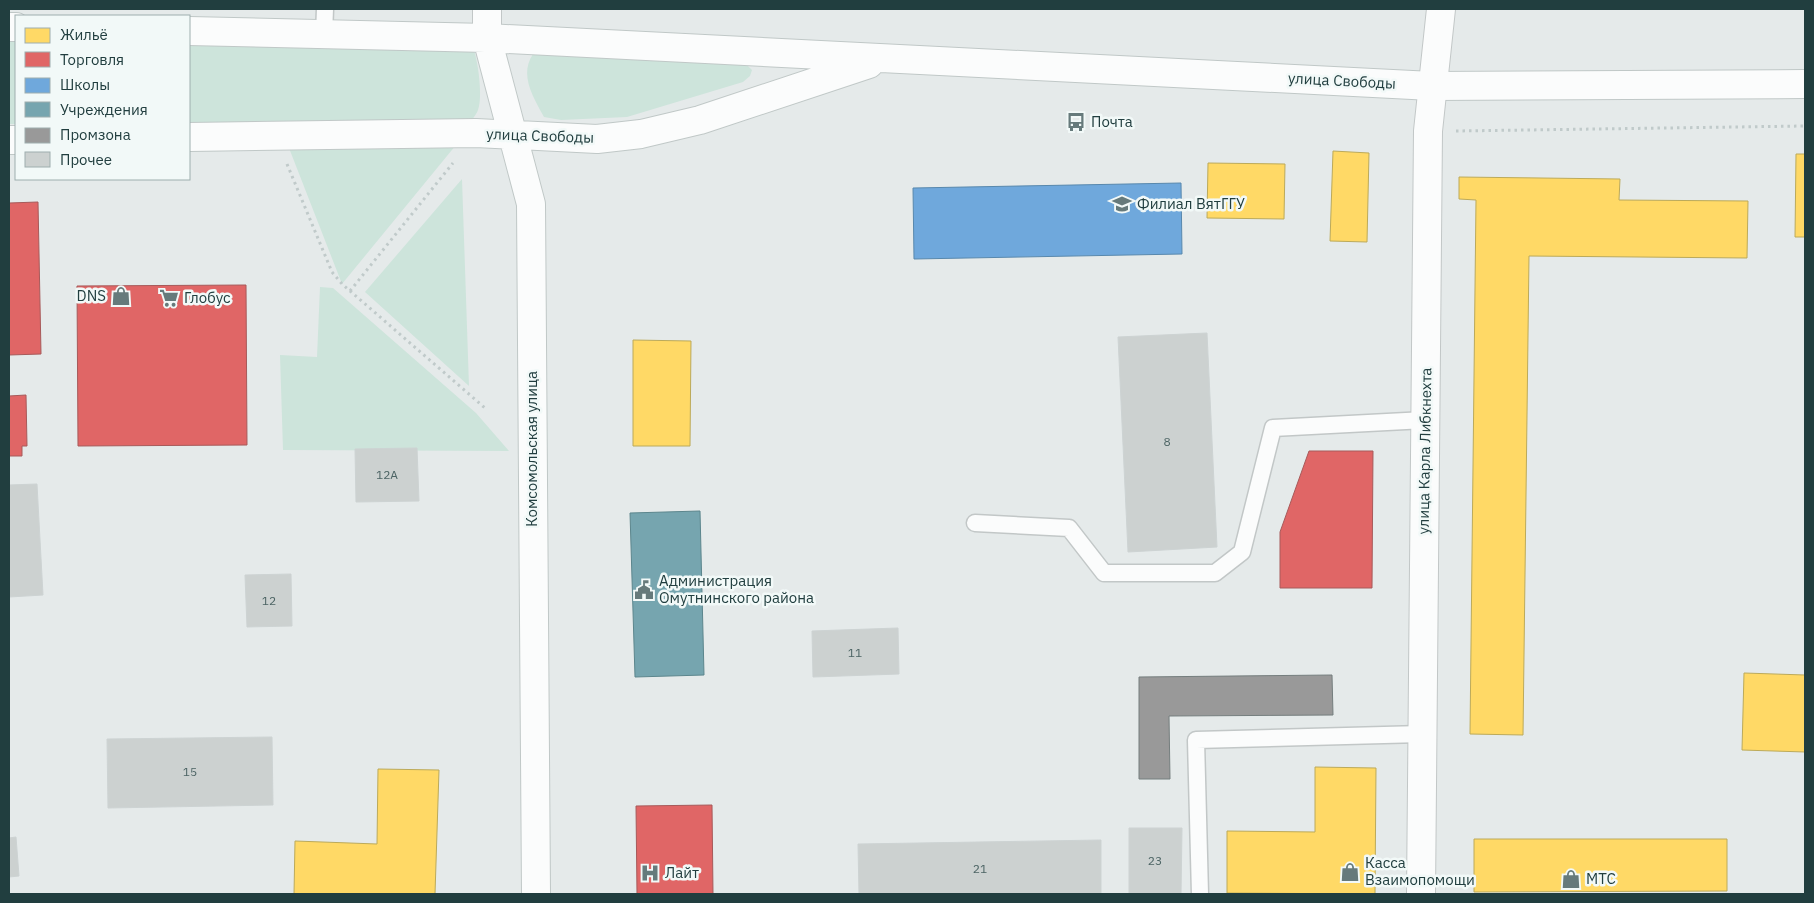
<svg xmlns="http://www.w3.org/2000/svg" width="1814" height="903" viewBox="0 0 1814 903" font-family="'IBM Plex Sans',sans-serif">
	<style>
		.green { fill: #cde4db }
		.homes { fill: #ffd966; stroke: #bcaa5a }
		.shops { fill: #e06666; stroke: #a75a5a }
		.schools { fill: #6fa8dc; stroke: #5888ad }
		.public { fill: #76a5af; stroke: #5c868d }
		.industry { fill: #999; stroke: #757e7e }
		.building { fill: #ccd1d0; stroke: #cdd3d3 }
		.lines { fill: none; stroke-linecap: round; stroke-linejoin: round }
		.lane-casing { stroke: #c2c7c7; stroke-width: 19 }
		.street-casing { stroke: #c2c7c7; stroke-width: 30 }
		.secondary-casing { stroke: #c0c8c7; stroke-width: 30 }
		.path { stroke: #c0caca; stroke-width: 3; stroke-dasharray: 2.5 4; stroke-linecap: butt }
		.lane { stroke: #fbfcfc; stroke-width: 16 }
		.street { stroke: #fbfcfc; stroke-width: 28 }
		.secondary { stroke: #fbfcfc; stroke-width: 28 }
		.labels { text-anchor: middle; stroke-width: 5; stroke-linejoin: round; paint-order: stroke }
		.number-label { font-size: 12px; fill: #4c6464 }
		.street-label { font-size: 15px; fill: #213e3f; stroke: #f2f9f8 }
		.poi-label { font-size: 15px; fill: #213e3f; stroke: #f2f9f8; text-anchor: start }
	</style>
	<rect width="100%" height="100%" fill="#e5eaea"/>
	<!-- green -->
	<path class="green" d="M9 41H16V124H9Z
		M189 43 473 47C478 61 483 95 478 110 477 113 474 117 472 120L189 124Z
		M533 54 747 65 752 70 750 76 743 82 627 117 561 120 544 117C533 97 519 75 533 54Z
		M456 145 342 284 289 148Z
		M462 179 469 386 365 292Z
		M320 287 333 288 476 413 509 451 283 450 280 355 317 357Z"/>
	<!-- homes -->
	<path class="homes" d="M1333 151 1369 153 1367 242 1330 241Z
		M1796 154H1805V237H1795Z
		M1208 163 1285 164 1284 219 1207 218Z
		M1459 177 1620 179 1619 200 1748 201 1747 258 1529 256 1523 735 1470 734 1476 200 1459 199Z
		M633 340 691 341 690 446H633Z
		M1744 673 1805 675V752L1742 750Z
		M1315 767 1376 768 1375 894 1227 893V831L1315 832Z
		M378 769 439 770 435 894H294L295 841 377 844Z
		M1474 839H1727V891L1474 892Z"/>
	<!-- shops -->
	<path class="shops" d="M38 202 41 354 9 355V203Z
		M246 285 247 445 78 446 77 286Z
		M26 395 27 446H22V456H9V396Z
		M1309 451H1373L1372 588H1280V532Z
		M712 805 713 894H637L636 806Z"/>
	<!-- schools -->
	<path class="schools" d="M1181 183 1182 254 914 259 913 188Z"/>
	<!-- public -->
	<path class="public" d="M700 511 704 675 635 677 630 513Z"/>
	<!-- industry -->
	<path class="industry" d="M1332 675 1333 715 1169 716 1170 779H1139V677Z"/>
	<!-- building -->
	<path class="building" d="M1207 333 1217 547 1128 552 1118 337Z
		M417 448 419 501 356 502 355 449Z
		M37 484 43 595 9 597V485Z
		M291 574 292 626 247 627 245 575Z
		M898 628 899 674 813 677 812 631Z
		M272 737 273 805 108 808 107 739Z
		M1129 828H1182L1181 894H1129Z
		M16 837 19 876 9 877V838Z
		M1101 840V894H859L858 844Z"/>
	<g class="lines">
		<!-- lane casing -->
		<g class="lane-casing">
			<path id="lane" d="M324 34 325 9
				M975 523 1069 528 1104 573H1215L1242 552 1273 428 1425 420
				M1200 894 1196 740 1422 734"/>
		</g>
		<!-- street casing -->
		<g class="street-casing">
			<path id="street" d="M487 9V38
				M1421 894 1428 131 1441 9"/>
		</g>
		<!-- secondary casing -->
		<g class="secondary-casing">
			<path id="secondary" d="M9 27H16
				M189 31 487 38 1432 86 1805 84
				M487 38 531 204 536 894
				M189 137 476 133 597 139 641 134 700 120 869 64
				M9 140H16"/>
		</g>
		<!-- path -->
		<path class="path" d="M1456 131 1805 126
			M287 164 332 272 342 284 485 408
			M350 291 453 163"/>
		<!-- lane -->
		<use href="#lane" class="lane"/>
		<!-- street -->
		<use href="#street" class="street"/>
		<!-- secondary -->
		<use href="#secondary" class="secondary"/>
	</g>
	<!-- icons -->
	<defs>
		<g id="bus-bare" transform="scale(1.5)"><path d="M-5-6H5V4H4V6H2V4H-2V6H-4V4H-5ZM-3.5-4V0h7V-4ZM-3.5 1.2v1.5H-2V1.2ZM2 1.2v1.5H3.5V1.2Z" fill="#667a7b" stroke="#f2f9f8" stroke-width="2.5" paint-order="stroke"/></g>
		<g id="university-bare" transform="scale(1.5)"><path d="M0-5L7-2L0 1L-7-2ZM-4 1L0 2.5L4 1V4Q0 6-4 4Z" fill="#667a7b" stroke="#f2f9f8" stroke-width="2.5" paint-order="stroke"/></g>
		<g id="shop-bare" transform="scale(1.5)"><path d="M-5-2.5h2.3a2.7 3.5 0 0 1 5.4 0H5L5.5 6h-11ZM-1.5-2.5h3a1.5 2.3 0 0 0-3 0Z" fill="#667a7b" stroke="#f2f9f8" stroke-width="2.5" paint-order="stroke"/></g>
		<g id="supermarket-bare" transform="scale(1.5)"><path d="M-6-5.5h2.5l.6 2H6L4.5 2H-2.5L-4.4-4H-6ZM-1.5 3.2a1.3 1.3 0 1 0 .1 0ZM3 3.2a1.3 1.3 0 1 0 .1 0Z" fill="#667a7b" stroke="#f2f9f8" stroke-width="2.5" paint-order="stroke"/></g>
		<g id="civic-bare" transform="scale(1.5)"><path d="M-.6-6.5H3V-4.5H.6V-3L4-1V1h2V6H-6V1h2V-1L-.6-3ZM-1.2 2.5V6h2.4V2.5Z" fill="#667a7b" stroke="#f2f9f8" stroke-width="2.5" paint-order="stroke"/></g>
		<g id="hospital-bare" transform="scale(1.5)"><path d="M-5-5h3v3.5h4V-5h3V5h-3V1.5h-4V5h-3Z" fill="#667a7b" stroke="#f2f9f8" stroke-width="2.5" paint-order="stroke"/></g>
	</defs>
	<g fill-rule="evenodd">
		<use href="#bus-bare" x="1076" y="122"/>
		<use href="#university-bare" x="1122" y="204"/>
		<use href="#shop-bare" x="121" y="296"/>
		<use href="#supermarket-bare" x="169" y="298"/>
		<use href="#civic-bare" x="644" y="590"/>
		<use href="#shop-bare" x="1350" y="872"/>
		<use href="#hospital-bare" x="650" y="873"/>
		<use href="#shop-bare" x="1571" y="879"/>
	</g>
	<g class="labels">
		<!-- number labels -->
		<g class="number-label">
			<text x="1167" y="446">8</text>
			<text x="387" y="479">12А</text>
			<text x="269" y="605">12</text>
			<text x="855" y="657">11</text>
			<text x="190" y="776">15</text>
			<text x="1155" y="865">23</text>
			<text x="980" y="873">21</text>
		</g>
		<!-- street labels -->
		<g class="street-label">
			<text transform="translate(1342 81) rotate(3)" y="5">улица Свободы</text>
			<text transform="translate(540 136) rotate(2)" y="5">улица Свободы</text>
			<text transform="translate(532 449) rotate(-90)" y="5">Комсомольская улица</text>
			<text transform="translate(1425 451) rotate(-89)" y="5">улица Карла Либкнехта</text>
		</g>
		<!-- poi labels -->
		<g class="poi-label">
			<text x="1091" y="127">Почта</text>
			<text x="1137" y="209">Филиал ВятГГУ</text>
			<text x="106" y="301" text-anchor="end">DNS</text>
			<text x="184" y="303">Глобус</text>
			<text x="659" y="586">Администрация<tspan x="659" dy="17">Омутнинского района</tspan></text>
			<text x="1365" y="868">Касса<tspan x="1365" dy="17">Взаимопомощи</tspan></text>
			<text x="665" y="878">Лайт</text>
			<text x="1586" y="884">МТС</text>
		</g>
	</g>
	<!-- border -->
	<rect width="1814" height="903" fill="none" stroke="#213e3f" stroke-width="20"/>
	<!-- legend -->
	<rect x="15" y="15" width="175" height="165" fill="#f2f9f8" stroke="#9eaeae"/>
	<rect x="25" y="28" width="25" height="15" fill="#ffd966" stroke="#9eaeae"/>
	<text x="60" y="40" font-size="15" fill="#213e3f">Жильё</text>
	<rect x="25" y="52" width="25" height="15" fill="#e06666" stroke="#9eaeae"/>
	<text x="60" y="65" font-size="15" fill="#213e3f">Торговля</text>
	<rect x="25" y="78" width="25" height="15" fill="#6fa8dc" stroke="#9eaeae"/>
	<text x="60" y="90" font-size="15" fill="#213e3f">Школы</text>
	<rect x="25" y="102" width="25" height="15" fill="#76a5af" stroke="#9eaeae"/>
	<text x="60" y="115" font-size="15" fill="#213e3f">Учреждения</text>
	<rect x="25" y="128" width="25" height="15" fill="#999999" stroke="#9eaeae"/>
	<text x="60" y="140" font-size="15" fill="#213e3f">Промзона</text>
	<rect x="25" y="152" width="25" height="15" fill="#ccd1d0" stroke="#9eaeae"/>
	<text x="60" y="165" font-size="15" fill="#213e3f">Прочее</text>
</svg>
